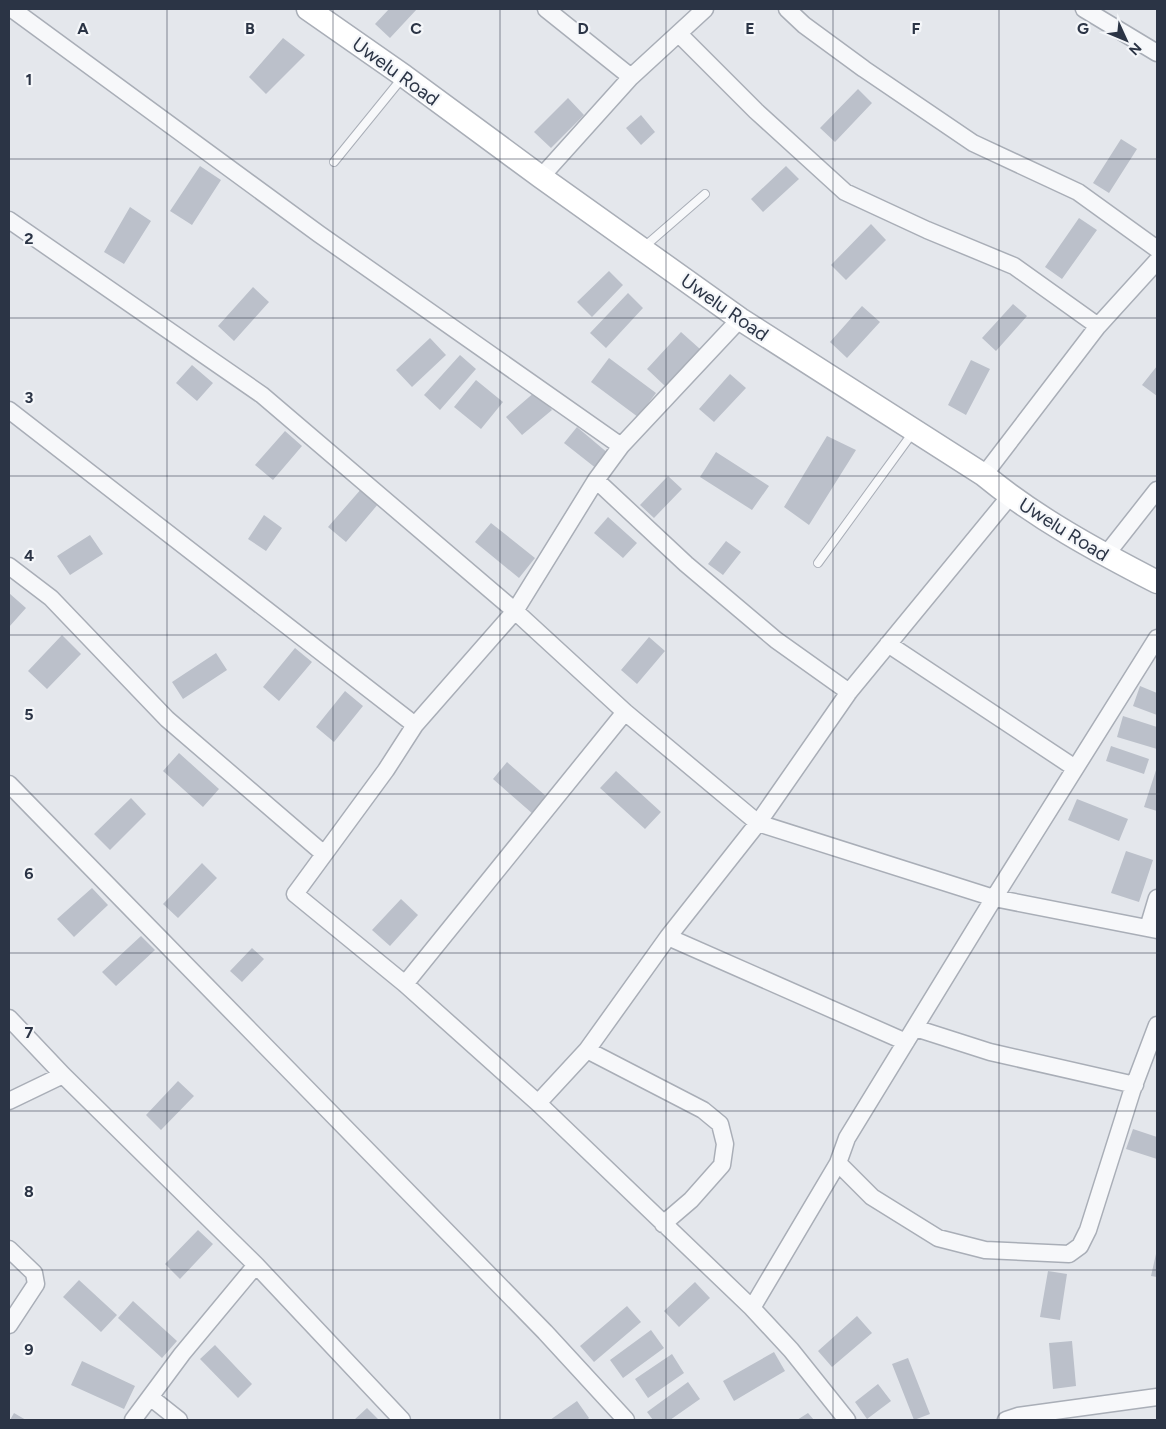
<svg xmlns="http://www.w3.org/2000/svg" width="1166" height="1429" viewBox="0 0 1166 1429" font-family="Figtree,sans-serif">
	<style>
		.building { fill: #bbc0ca }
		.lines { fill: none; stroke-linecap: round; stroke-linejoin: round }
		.lane-casing { stroke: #a9aeb7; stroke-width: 10 }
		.street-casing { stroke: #a9aeb7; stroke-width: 19 }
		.secondary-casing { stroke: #a9aeb7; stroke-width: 25 }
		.lane { stroke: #f7f8fa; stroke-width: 8 }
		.street { stroke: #f7f8fa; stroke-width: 16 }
		.secondary { stroke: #fff; stroke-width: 22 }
		.grid { fill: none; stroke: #2b3445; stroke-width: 1; stroke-opacity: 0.55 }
		.labels { text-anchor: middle; stroke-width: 4.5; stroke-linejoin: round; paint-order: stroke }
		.street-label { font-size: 19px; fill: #2b3445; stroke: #f4f6f9 }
		.grid-label { font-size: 16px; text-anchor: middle; font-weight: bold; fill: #2b3445; stroke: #f4f6f9; stroke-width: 4.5; stroke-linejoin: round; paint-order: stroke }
	</style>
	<rect width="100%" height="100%" fill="#e4e7ec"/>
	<!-- building -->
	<path class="building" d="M389 9H417L390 38 375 24Z
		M283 38 305 55 266 94 249 77Z
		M858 89 872 103 835 142 820 128Z
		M568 98 584 115 551 148 534 132Z
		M641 115 655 132 641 145 626 128Z
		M1121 139 1137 149 1109 193 1093 183Z
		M200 166 221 180 192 225 170 211Z
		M786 166 799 179 763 212 751 199Z
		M130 207 151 221 124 264 104 252Z
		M1079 218 1097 230 1062 279 1045 267Z
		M871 224 886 240 846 280 831 265Z
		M609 271 623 285 592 317 577 302Z
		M253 287 269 302 234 341 218 326Z
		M628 293 643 308 606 348 590 333Z
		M1013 304 1027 316 996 351 982 338Z
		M862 306 880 322 847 358 830 342Z
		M681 332 700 349 665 386 647 369Z
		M430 338 446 355 412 387 396 370Z
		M460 355 476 369 440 410 424 395Z
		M609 358 656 393 638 417 591 382Z
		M971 360 990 369 966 415 948 405Z
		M192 365 213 383 197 401 176 383Z
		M1157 366V396L1142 385Z
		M730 374 746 388 714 422 699 409Z
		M476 380 503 402 481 429 454 407Z
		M536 391 552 410 522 435 506 417Z
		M577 427 609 454 597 469 564 443Z
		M285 431 302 446 273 480 255 465Z
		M827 436 856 450 809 525 784 507Z
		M716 452 769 486 752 510 700 477Z
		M668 476 682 489 654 518 640 505Z
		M362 488 379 503 346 542 328 527Z
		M264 515 282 528 266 551 248 539Z
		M608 517 637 543 623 558 594 533Z
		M491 523 535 558 519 578 475 542Z
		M90 535 103 554 70 575 57 556Z
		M726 541 741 552 723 575 708 564Z
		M9 593 26 608 9 627Z
		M62 635 81 654 47 689 28 671Z
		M649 637 665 651 637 684 621 670Z
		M295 648 312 662 279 701 263 687Z
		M216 653 227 670 183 699 172 682Z
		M1140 686 1157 693V715L1133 706Z
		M345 691 363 706 334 742 316 727Z
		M1123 716 1157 727V749L1117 737Z
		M1111 746 1149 759 1144 774 1106 761Z
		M179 753 219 789 203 807 163 771Z
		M507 762 547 797 533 814 493 779Z
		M1157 767V811L1144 807Z
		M616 771 661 812 645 829 600 788Z
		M131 798 146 814 110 850 94 834Z
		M1077 799 1128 819 1119 841 1068 820Z
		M1126 851 1153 860 1139 902 1111 893Z
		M202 863 217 878 178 918 163 904Z
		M92 888 108 905 74 937 57 919Z
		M401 899 418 915 390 946 372 930Z
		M141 936 155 950 116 986 102 972Z
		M252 948 264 959 242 982 230 971Z
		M178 1081 194 1096 161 1130 146 1115Z
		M1133 1129 1157 1137V1159L1126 1149Z
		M198 1230 213 1244 180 1279 165 1264Z
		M1156 1254H1157V1277L1151 1276Z
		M1048 1271 1067 1274 1060 1320 1040 1317Z
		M79 1280 117 1315 101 1332 63 1297Z
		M695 1282 710 1298 679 1327 664 1311Z
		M133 1301 177 1341 162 1358 118 1318Z
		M627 1306 641 1322 594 1362 580 1346Z
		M857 1316 872 1333 832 1367 818 1351Z
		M651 1330 664 1348 623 1378 610 1360Z
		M1072 1341 1076 1386 1053 1389 1049 1343Z
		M215 1345 252 1384 238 1398 200 1359Z
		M774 1352 785 1371 734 1401 723 1381Z
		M672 1354 684 1373 648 1398 635 1379Z
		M908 1358 930 1414 914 1420 892 1364Z
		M82 1361 135 1386 124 1409 71 1385Z
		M688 1382 700 1399 670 1420H653L647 1412Z
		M878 1384 891 1401 867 1419 855 1402Z
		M577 1401 589 1418 587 1420H550Z
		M367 1408 379 1420H354Z
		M14 1413 26 1420H10Z
		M808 1413 814 1420H797Z"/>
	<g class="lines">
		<!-- lane casing -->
		<g class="lane-casing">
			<path id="lane" d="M334 162 403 77
				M644 247 705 194
				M818 563 914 431"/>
		</g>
		<!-- street casing -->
		<g class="street-casing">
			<path id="street" d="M12 9 319 234 621 446
				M546 9 631 77
				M787 9 804 25 864 69 973 143 1078 192 1157 249
				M1084 9 1157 53
				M679 34 756 111 845 192 927 230 1014 266 1098 326
				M541 177 631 77 705 9
				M9 220 262 395 515 611 625 712 758 823 994 898 1157 930
				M740 319 621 446 596 480 515 611 415 725 386 770 295 894 405 984 538 1103 752 1308 791 1350 847 1420
				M9 410 415 725
				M984 475 1098 326 1157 261
				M596 480 686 564 776 640 849 692
				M1105 556 1157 490
				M9 566 51 598 167 719 324 854
				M888 644 1075 768
				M9 784 545 1332 626 1420
				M1148 928 1157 898
				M668 937 906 1042
				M405 984 625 712
				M9 1018 63 1075 256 1265 402 1420
				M915 1028 990 1052 1135 1085
				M587 1050 703 1110 720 1124 725 1144 722 1165 691 1200 663 1224
				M9 1101 63 1075
				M538 1103 587 1050 668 937 758 823 849 692 1010 496
				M838 1163 872 1197 938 1238 985 1250 1069 1254 1080 1246 1088 1230 1132 1091 1157 1025
				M9 1249 34 1273 36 1284 9 1325
				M752 1308 838 1163 847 1138 994 898 1157 638
				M150 1397 179 1420
				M133 1420 182 1354 256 1265
				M1006 1420 1018 1416 1157 1397"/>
		</g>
		<!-- secondary casing -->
		<g class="secondary-casing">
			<path id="secondary" d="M308 9 404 76 541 177 740 319 984 475C1036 518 1097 551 1157 582"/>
		</g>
		<!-- lane -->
		<use href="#lane" class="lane"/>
		<!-- street -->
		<use href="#street" class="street"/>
		<!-- secondary -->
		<use href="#secondary" class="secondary"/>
	</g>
	<!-- grid -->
	<path class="grid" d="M167 9V1420M333 9V1420M500 9V1420M666 9V1420M833 9V1420M999 9V1420M9 159H1157M9 318H1157M9 476H1157M9 635H1157M9 794H1157M9 953H1157M9 1111H1157M9 1270H1157"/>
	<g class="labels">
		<!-- street labels -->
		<g class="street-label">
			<text transform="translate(396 71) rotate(36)" y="7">Uwelu Road</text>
			<text transform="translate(725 307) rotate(35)" y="7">Uwelu Road</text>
			<text transform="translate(1064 529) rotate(32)" y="7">Uwelu Road</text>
		</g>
	</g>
	<g class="grid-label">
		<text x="83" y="34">A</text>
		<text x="250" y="34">B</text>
		<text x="416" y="34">C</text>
		<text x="583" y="34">D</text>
		<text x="750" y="34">E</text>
		<text x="916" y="34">F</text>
		<text x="1083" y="34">G</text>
		<text x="29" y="85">1</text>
		<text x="29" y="244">2</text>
		<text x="29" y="403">3</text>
		<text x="29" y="561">4</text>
		<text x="29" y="720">5</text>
		<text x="29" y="879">6</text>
		<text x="29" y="1038">7</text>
		<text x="29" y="1197">8</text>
		<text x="29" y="1355">9</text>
	</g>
	<!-- border -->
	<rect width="1166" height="1429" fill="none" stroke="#2b3445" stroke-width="20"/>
	<!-- north arrow -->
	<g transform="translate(1126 40) rotate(134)" stroke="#f4f6f9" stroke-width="4" paint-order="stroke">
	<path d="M0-4L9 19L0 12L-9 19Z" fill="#2b3445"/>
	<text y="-8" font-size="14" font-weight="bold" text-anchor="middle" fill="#2b3445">N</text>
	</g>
</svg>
